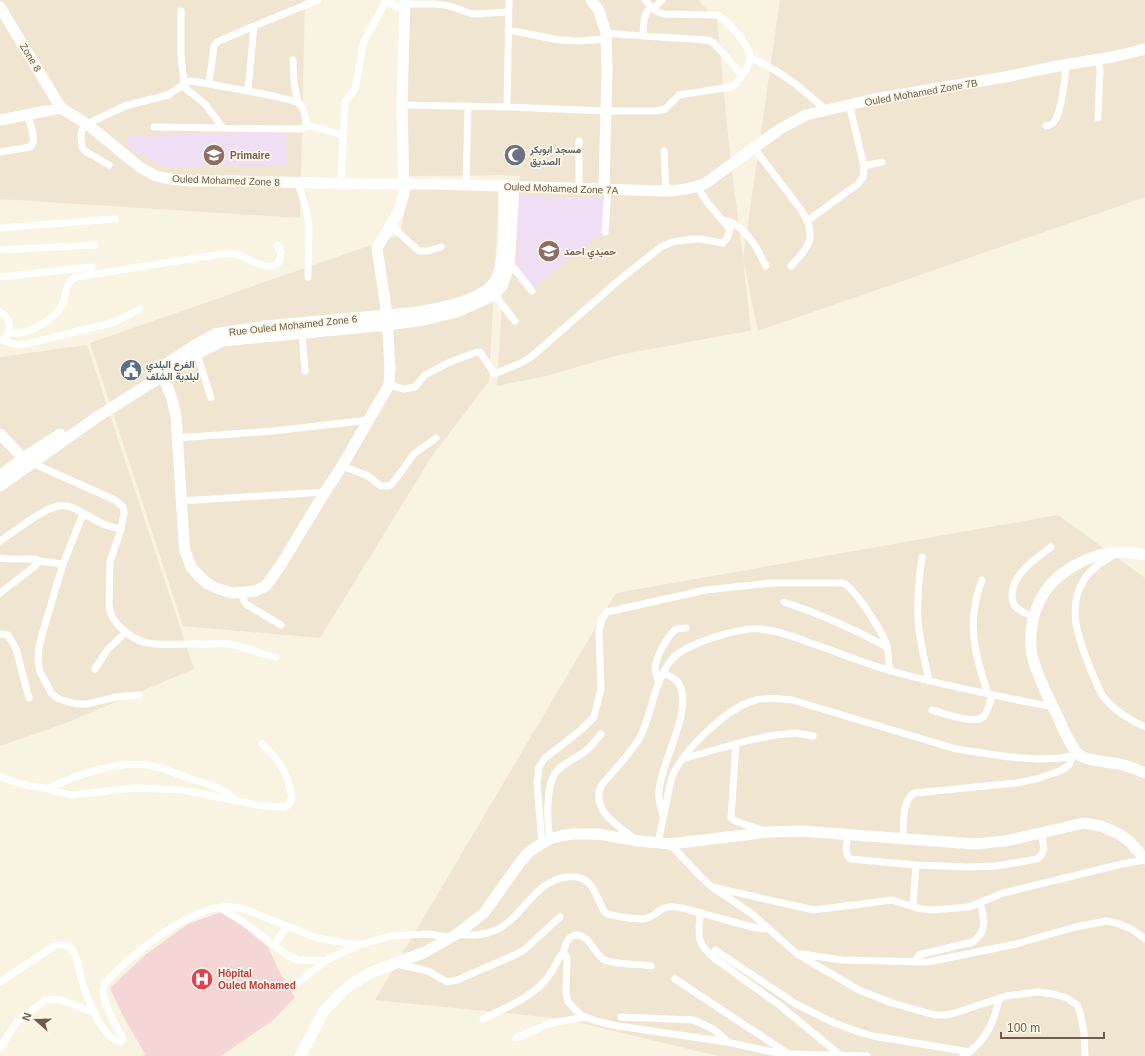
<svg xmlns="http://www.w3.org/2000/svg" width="1145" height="1056" viewBox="0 0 1145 1056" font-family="Arial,Vazirmatn,sans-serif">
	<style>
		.residential { fill: #efe5d1 }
		.education { fill: #f0def4 }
		.medical { fill: #f5d6d6 }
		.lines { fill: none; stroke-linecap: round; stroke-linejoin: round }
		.street { stroke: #fff; stroke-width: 7 }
		.secondary { stroke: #fff; stroke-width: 11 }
		.labels { text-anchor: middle; stroke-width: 3.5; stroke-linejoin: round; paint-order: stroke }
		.street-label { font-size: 10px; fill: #6d5c4b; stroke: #fcf7e7 }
		.worship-label { font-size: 10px; font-weight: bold; fill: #5b616d; stroke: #fcf7e7; text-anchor: start }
		.education-label { font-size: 10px; font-weight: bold; fill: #785e54; stroke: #fcf7e7; text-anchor: start }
		.service-label { font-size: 10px; font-weight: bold; fill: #4e5e75; stroke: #fcf7e7; text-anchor: start }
		.health-label { font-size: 10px; font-weight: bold; fill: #be3a42; stroke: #fcf7e7; text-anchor: start }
	</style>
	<rect width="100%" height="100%" fill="#f9f3e1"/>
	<!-- residential -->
	<path class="residential" d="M0 0H305L300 218 0 199Z
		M408 0H698L717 20 730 155 743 258 780 0H1145V197L758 331 743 258 751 330 748 331 619 355 546 376 497 386 503 288 515 231 520 176 504 175 408 176 402 102Z
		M409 188 499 191 489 381 432 456 320 638 183 626 90 343 400 235Z
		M87 345 194 669 66 723 0 746V357Z
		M1058 515 1145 578V1056H718L564 1019 375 1000 616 593Z"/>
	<!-- education -->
	<path class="education" d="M286 131 287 165 163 167 126 146 127 136Z
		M518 196 605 198 603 232 533 288 517 269Z"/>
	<!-- medical -->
	<path class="medical" d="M221 912 240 924 268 947 279 971 295 997 272 1021 221 1056H143L145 1054 122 1014 110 988 145 955 188 924Z"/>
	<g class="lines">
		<!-- street -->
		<path class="street" d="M384 0 404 10
			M645 0C651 7 655 11 663 14L717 15C726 18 751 48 750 57 750 63 746 70 742 75
			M405 4H435L450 6 472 14 509 12
			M653 9 662 0
			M508 30 559 40 579 41 606 39
			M643 36C644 26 642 14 651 7
			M751 58C783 72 800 87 826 110
			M1098 59 1100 70 1098 118
			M293 60 294 83 298 103
			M209 84 214 46 217 42 254 26
			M248 91C258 93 294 99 300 104 304 108 306 119 307 125L343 135
			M849 104 864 166 882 162
			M402 105 507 107 606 111H657L665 109 679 95 731 87 737 83 742 75 714 43 708 40 643 36 606 33
			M507 107 509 0
			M1046 126C1049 125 1053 124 1054 122 1062 111 1065 77 1066 64
			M154 127 299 129 304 128 307 125
			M223 128 205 104 185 88V82L192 81 248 91 254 26 318 0
			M754 148 802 211C818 238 809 246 791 266
			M664 151 666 191
			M0 152 30 147C38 141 30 123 27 115
			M109 165 85 151 82 147 81 136 82 130 87 124 125 106 168 95 184 84 181 54V11
			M298 182 307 213 309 228 308 277
			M341 183 345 102 355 89 364 41 386 1
			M466 185 468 106
			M697 187 707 202 722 220C746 224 756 247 766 266
			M579 189V141
			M807 221 858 184 863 177 864 166
			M390 225 419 251H428L441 247
			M0 228 115 219
			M605 232 608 190
			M0 250 95 245
			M509 267 514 268 532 291
			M0 277 92 267
			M494 294 515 321
			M0 312C9 317 13 328 6 337
			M9 333C14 333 20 334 25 332 37 329 54 318 61 307 67 297 64 282 76 277L222 254C226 254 231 254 235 254 249 257 279 282 281 252L277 245
			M302 333 305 371
			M2 340 17 345 26 344 115 322 140 309
			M197 354 211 398
			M389 385 404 389 415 387 425 375 450 362 477 352 481 353 494 374 521 363 531 357 618 281 661 247 672 242 693 239H700L723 243 727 238 730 229 722 220
			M177 438 273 431 369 420
			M32 463 115 500 123 507 124 513 121 529 110 562 109 604C109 613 113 619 119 626 141 649 160 644 189 644 196 643 202 645 208 644 215 644 222 643 229 644 245 646 260 655 276 657
			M342 466 368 476 381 486H388L392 484 414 454 436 438
			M181 501 325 492
			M83 514 63 564 43 631 39 648 38 662 40 672 52 694 59 699 77 704H87L116 697 139 695
			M0 541C14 532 42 509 58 506 65 505 73 507 79 511 95 519 102 526 121 529
			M1115 554C1103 562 1091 568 1084 580 1066 608 1079 640 1090 668 1094 677 1098 688 1103 696 1113 710 1130 720 1145 727
			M922 557C919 578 917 598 918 619 919 640 925 661 929 681
			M0 558 9 559H35L39 561 35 566 0 593
			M39 561 63 564
			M982 580C979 589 976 597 975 606 969 635 979 667 988 694
			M240 593 246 604 281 625
			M784 602C820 614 854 629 887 647
			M1034 618C1028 614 1019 611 1015 606 1012 602 1012 598 1012 594 1014 572 1036 559 1051 547
			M0 634 8 635 16 649 29 698
			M95 669 108 649 125 633
			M659 683C657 678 655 673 655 668 656 656 668 636 676 629L686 628
			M932 710C943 713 976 726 984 716 988 710 990 701 993 695
			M736 744 731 818 735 821 765 831
			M682 759 746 741 775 735 796 733 813 736
			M0 777 21 784 48 789C74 775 117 761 147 765 162 767 177 774 191 779 209 784 223 788 237 801
			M48 789 57 792 73 795 134 788 182 790 257 805 276 807H284L288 805 292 799C289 775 280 760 262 744
			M663 816C661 808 658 801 659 792 660 763 694 710 679 684 676 678 669 676 664 673
			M848 834C847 842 843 854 851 859L916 865 970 867 996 866 1037 859C1047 853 1043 842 1041 833
			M550 839C547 823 545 782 558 770 566 761 580 757 589 748 593 744 597 739 601 734
			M903 839C904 825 901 800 915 793L1016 783 1036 779 1060 771 1069 765 1073 755
			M636 840C619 826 591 812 601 786 613 771 630 754 639 739 653 714 653 680 673 658 688 643 740 627 761 629 777 631 793 636 808 642 835 651 863 663 891 671 944 686 999 696 1053 707
			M658 843 671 780C680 753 727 707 756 700 768 697 780 699 792 700L956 749 1009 757 1038 759 1062 758 1078 754
			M542 844 537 783 539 767 545 758 581 730 594 717 601 689 599 631 602 619 607 612 706 590 772 583H843C855 588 883 633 887 646 889 654 889 663 889 671
			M670 844 701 877 712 887 751 913 797 954 859 990 892 1003 935 1015H945L955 1013 1006 996 1038 992 1053 994 1067 998 1077 1005 1080 1012 1084 1032 1085 1056
			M716 888 814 910 892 900 917 908 929 910 945 909 969 907 1003 893 1122 864 1145 860
			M913 906 916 865
			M220 908 245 923 287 955 298 960 325 961 358 945 391 936 427 934 451 937
			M700 913C699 937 695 941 714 958L778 1004 840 1055
			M457 934C470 936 483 936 496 930 523 918 535 879 568 877 588 875 593 887 600 903 602 906 603 911 606 913 614 917 636 919 645 919 654 917 659 908 669 907 673 906 678 908 682 908L756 928 768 929
			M274 945 287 926
			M715 950 796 1004 832 1022 856 1031 873 1036 970 1052
			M563 954C565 947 567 936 576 935 590 934 594 955 605 960 617 965 639 964 651 966
			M801 954 842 960 928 962 1016 944 1075 927 1107 921 1117 923 1133 930 1145 939
			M915 962 919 955 922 954 973 942C987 931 985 919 980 903
			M397 964 428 971 447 982 457 980 515 955 524 950 560 917
			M675 979 787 1053
			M0 982 54 946 62 945 69 946C78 955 79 972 83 984 88 1000 102 1038 120 1042L123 1039C117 1026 98 998 105 984 110 977 116 972 122 966 147 944 175 921 208 910 219 906 232 906 244 909L317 938 358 945
			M295 985 325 961
			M621 1017 694 1020 713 1029 727 1041
			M483 1019C503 1009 528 999 544 982 551 974 556 964 561 955L563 954 565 955 567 958 566 993 568 1002 581 1015 596 1021 618 1026 727 1042 773 1052 789 1054 867 1056
			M516 1038 551 1023 585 1017
			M0 1048 16 1023 44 1001 52 999 61 1000 95 1013
			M963 1056C985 1043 994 1023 999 999"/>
		<!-- secondary -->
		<path class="secondary" d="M591 0 599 11 606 33 607 71 604 189
			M0 7 61 108
			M0 120 61 108 87 124 141 168 156 176 169 179 192 181H236L365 184H434L666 191C680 190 693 189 706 183L780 129 806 115 874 99 1005 77 1058 66 1112 57 1145 49
			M160 368 172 399 176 416 184 542 185 551 191 567 200 577 208 584 219 589 232 593 255 591 266 586 282 563 325 492 342 466 389 385 390 368 387 315 377 248 398 213 404 194 402 105 405 0
			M154 372 195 345 215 334 265 326 419 312C441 308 473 302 490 287 509 271 503 210 504 186
			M0 434 23 458 28 461
			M0 476 23 458 60 434
			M0 486 97 417 197 354 222 341 388 325 424 320 457 312 492 296 502 286 509 267 514 187
			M1145 555C1138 554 1131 552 1124 552 1092 551 1053 572 1039 602 1033 615 1030 631 1031 646 1031 664 1047 694 1055 711 1062 725 1068 743 1078 754 1086 761 1109 762 1119 764 1128 766 1137 769 1145 773
			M300 1056 324 1011 341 993 350 985 370 973 425 952 457 934 484 913 521 861 529 852 536 847 550 839 560 836 572 834H598L638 841 670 844 769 832 801 831 974 844 1006 841 1084 823 1101 826 1119 834 1130 842 1145 859"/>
	</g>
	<!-- icons -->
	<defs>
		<g id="school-disc" transform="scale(1.15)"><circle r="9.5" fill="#8d6e63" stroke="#fcf7e7"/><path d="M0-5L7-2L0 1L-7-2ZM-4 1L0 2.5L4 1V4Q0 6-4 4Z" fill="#fff"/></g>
		<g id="mosque-disc" transform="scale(1.15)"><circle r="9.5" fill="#6b7280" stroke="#fcf7e7"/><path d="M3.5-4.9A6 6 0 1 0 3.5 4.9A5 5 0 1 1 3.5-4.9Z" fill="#fff"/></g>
		<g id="civic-disc" transform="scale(1.15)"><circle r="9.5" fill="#5c6f8a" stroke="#fcf7e7"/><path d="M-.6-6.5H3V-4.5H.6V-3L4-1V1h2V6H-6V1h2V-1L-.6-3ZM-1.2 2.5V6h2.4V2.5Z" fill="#fff"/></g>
		<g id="hospital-disc" transform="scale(1.15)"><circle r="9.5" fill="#e0444e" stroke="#fcf7e7"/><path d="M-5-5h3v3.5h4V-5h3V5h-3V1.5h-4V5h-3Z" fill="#fff"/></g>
	</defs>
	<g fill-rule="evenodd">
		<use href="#school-disc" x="214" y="155"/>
		<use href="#mosque-disc" x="515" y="155"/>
		<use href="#school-disc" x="549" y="251"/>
		<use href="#civic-disc" x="131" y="370"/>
		<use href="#hospital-disc" x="202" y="979"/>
	</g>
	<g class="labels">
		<!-- street labels -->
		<g class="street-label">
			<text transform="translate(31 57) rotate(59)" y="4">Zone 8</text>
			<text transform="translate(921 92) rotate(-10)" y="4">Ouled Mohamed Zone 7B</text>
			<text transform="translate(226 180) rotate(2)" y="4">Ouled Mohamed Zone 8</text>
			<text transform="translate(561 188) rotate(2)" y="4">Ouled Mohamed Zone 7A</text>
			<text transform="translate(293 325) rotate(-6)" y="4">Rue Ouled Mohamed Zone 6</text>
		</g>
		<!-- worship labels -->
		<g class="worship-label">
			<text x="530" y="153">مسجد ابوبكر<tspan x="530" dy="12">الصديق</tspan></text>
		</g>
		<!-- education labels -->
		<g class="education-label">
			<text x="230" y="159">Primaire</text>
			<text x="564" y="255">حميدي احمد</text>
		</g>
		<!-- service labels -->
		<g class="service-label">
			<text x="146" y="368">الفرع البلدي<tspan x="146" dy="12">لبلدية الشلف</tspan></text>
		</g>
		<!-- health labels -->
		<g class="health-label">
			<text x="218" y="977">Hôpital<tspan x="218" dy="12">Ouled Mohamed</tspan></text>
		</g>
	</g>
	<!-- north arrow -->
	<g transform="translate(36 1020) rotate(290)" stroke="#fcf7e7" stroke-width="3" paint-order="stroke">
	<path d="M0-3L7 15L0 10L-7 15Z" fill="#6d5c4b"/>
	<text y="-6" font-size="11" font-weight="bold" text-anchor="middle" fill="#6d5c4b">N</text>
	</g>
	<!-- scale -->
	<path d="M1001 1032v6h103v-6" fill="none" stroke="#6d5c4b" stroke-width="2"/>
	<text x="1007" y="1032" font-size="12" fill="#6d5c4b" stroke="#fcf7e7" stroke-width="3" paint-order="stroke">100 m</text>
</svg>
